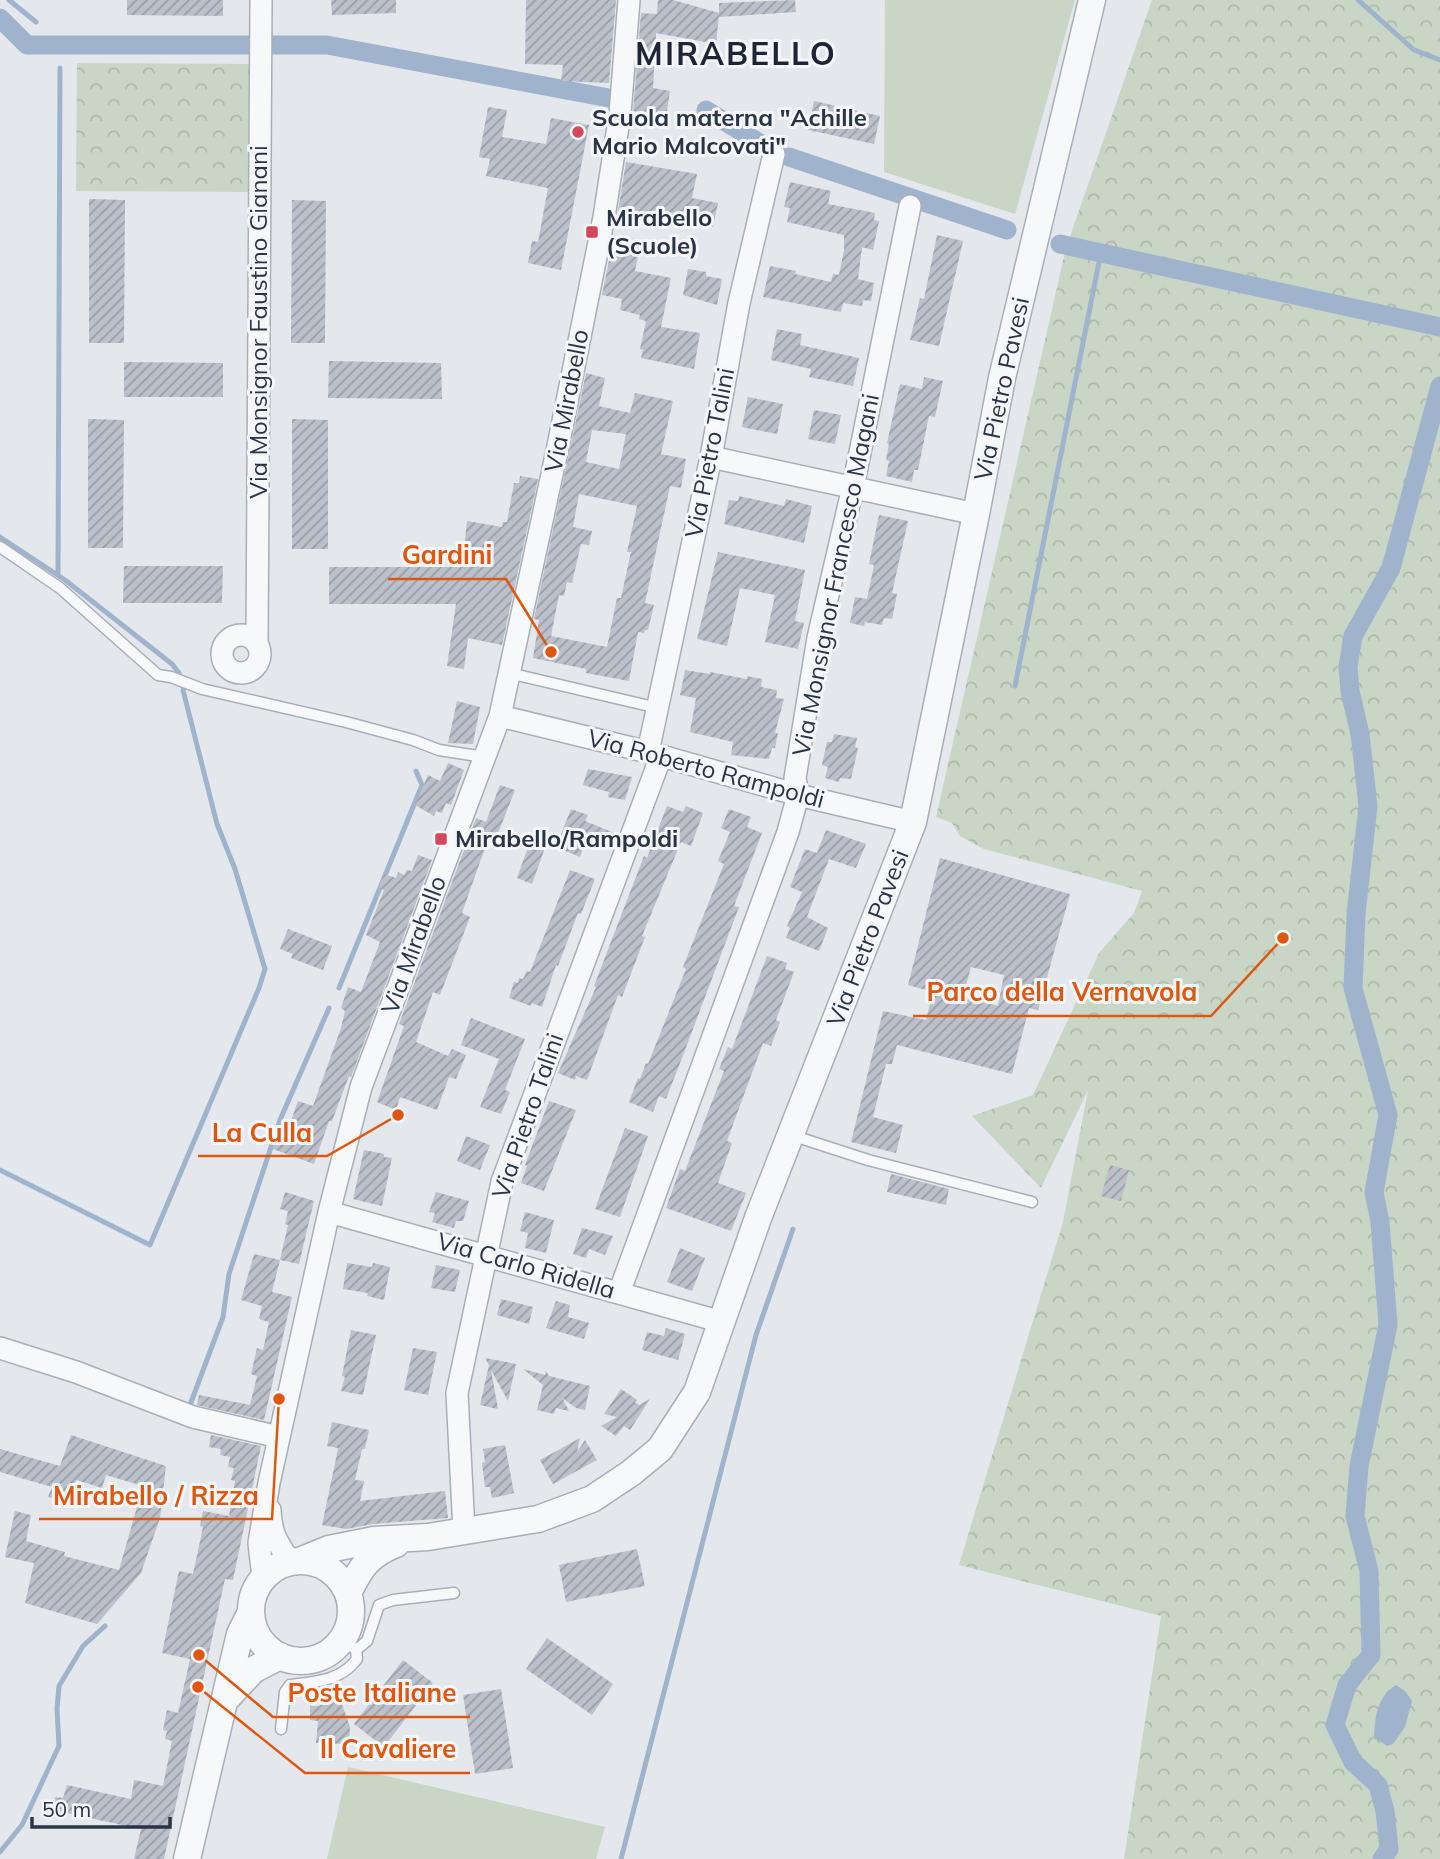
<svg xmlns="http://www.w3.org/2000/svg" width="1440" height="1859" viewBox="0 0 1440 1859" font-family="Mulish,sans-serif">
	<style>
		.grass { fill: #c9d6c5 }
		.forest { fill: url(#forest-crowns) }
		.water { fill: #9fb4cc }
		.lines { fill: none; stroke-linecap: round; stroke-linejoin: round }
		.stream { stroke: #9fb4cc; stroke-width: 5 }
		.canal { stroke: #9fb4cc; stroke-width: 19 }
		.building { fill: url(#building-hatch); fill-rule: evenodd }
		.service-casing { stroke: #a9aeb7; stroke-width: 13 }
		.minor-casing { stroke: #a9aeb7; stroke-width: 24 }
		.tertiary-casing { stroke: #a9aeb7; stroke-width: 29 }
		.service { stroke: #f7f8fa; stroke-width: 10 }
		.minor { stroke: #f7f8fa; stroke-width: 21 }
		.tertiary { stroke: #f7f8fa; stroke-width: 26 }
		.poi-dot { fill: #d1495b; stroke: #f4f6f9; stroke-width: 2.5 }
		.labels { text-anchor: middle; stroke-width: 6; stroke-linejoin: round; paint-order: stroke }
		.poi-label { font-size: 24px; font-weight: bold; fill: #2b3445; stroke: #f4f6f9; text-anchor: start }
		.street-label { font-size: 24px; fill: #2b3445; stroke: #f4f6f9 }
		.district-label { font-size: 32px; font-weight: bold; letter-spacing: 2px; fill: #1d2536; stroke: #f4f6f9 }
		.leader { fill: none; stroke: #df570f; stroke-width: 2.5 }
		.callout-dot { fill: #df570f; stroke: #f4f6f9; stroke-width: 2.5 }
		.callout-label { font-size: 26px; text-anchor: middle; font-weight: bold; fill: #df570f; stroke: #f4f6f9; stroke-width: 6; stroke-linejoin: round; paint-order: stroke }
	</style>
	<defs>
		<pattern id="forest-crowns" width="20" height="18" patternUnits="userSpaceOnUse" patternTransform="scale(1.75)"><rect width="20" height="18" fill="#c9d6c5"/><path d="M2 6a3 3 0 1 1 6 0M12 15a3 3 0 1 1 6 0" fill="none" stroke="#adb8ab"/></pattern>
		<pattern id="building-hatch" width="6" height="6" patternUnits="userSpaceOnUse" patternTransform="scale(1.75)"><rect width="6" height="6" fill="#bbc0ca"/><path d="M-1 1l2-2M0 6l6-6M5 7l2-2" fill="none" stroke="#989da6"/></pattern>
	</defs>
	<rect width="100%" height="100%" fill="#e4e7ec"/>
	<!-- grass -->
	<path class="grass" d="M885 0H1075L1015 214 884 172Z
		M348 1767 605 1827 596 1859H327Z"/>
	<!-- forest -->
	<path class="forest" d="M1152 0H1440V1859H1124L1161 1616 959 1565 1063 1222 1088 1090 1041 1188 972 1116 1033 1095 1099 953 1134 913 1142 891 984 849 960 836 952 823 936 817 1066 248Z
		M77 63 249 64 248 192 76 191Z"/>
	<!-- water -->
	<path class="water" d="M1396 1685 1405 1691 1412 1701 1405 1727 1393 1744 1387 1746 1374 1737C1375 1716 1377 1697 1396 1685Z"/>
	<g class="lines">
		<!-- stream -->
		<path class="stream" d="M9 0 36 22
			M1358 0 1414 50 1440 60
			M0 537 65 580 172 664 179 673
			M58 575 60 68
			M1015 686 1101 252
			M339 988 422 785 416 771
			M0 1170 150 1245 259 988 265 969 235 869 217 824 183 690
			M190 1405 223 1317 229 1274 280 1120 329 1008
			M0 1852 22 1825 59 1746 57 1709 59 1686 83 1646 105 1626
			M621 1859 756 1335 793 1229"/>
		<!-- canal -->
		<path class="canal" d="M0 18 27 45H327L614 99
			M706 110 763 145
			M789 157 1007 230
			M1060 244 1440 327
			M1382 1859 1389 1849 1385 1811 1378 1785 1353 1762 1335 1725 1347 1685 1371 1655 1369 1571 1355 1516 1359 1466 1388 1325 1380 1222 1374 1192 1388 1115 1353 988 1356 914 1368 806 1360 734 1350 691 1348 667 1353 636 1391 568 1440 386"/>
	</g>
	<!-- building -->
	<path class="building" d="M127 0H223V16L127 15Z
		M331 0H396V13L332 15Z
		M526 0H616L609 83 561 81 563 65 525 64Z
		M658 0H673L719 13V3L795 0 796 12 719 17V15L716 44 656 33 653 88 670 91 666 117 633 111 641 13 657 14Z
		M814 101 880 116 874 144 808 130Z
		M488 107 507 110 502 137 546 144 551 118 589 125 561 270 528 263 532 241 538 242 548 188 486 176 490 159 479 157Z
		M626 162 697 174 692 198 718 203 713 227 618 211Z
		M790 182 831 191 828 204 875 213 874 220 879 221 873 250 862 247 858 279 874 283 871 301 863 300 862 306 843 303 841 312 763 297 770 266 796 271 795 274 831 282 833 274 839 275 844 250V235L787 222 790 208 784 207Z
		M89 199 125 200 124 343H89Z
		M292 200 326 201 325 343H291Z
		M937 235 963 241 939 346 910 340 920 298 924 299Z
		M613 241 640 246 635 271 671 278 661 327 700 333 694 369 641 358 643 350 640 349 646 321 639 319 640 315 620 310 622 299 602 295Z
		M688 269 706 272V276L722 279 717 305 683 295Z
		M777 329 802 334 800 345 859 358 853 386 809 377 811 369 771 360Z
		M329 361 441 363 442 399 328 398Z
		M124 362 223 363V397H124Z
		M586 373 605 378 599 406 630 413 635 393 673 401 661 454 686 459 681 488 670 486 645 603 654 605 648 630H645L644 633 638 632 629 681 586 673V669L533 658 539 620 534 619ZM592 430 626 434 619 469 586 462ZM579 494 637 506 627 552H631L621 598H617L607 647 551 636 559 595 564 596 567 582 572 583 581 544 589 545 592 531 573 527Z
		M924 377 943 381 935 417 929 416 918 470H914L912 482 886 476 889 461 886 460 889 444 887 443 900 384 922 389Z
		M748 397 783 404 777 434 742 427Z
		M814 410 841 415 835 444 808 439Z
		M88 419 124 420 123 548H88Z
		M292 419 328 420V549H292Z
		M520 476 538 479 502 645 468 638 464 669 447 666 456 604H329V567H462L467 521 502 527 503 522H507L514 483H519Z
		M739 496 784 506 786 499 812 506 804 543 724 524 729 500 738 501Z
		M879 515 908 521 892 593 897 594 892 619 884 618 882 625 865 622 864 626 850 623 855 597 867 599 874 565 869 564Z
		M718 552 805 570 795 621 804 623 798 649 765 642 775 595 740 588 727 646 697 639Z
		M124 566H223L222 603H123Z
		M685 670 710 674V672L747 679V676L762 679 761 687 777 690 776 698 784 699 775 733H778L775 748H772L769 759 731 755 733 742 690 732 696 698 680 695Z
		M457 701 480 707 473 744 448 743Z
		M834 734 857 738 855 747 858 748 851 779 840 778 839 782 825 778 828 767 822 765 827 742H832Z
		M448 763 464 770 451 805 446 803 442 813 436 811 434 816 415 805 428 775 440 781Z
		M588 769 632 777 625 800 608 797 609 792 583 785Z
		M500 785 515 790 496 838 490 836 481 859 462 913 470 917 440 995 433 992 416 1042 448 1056 452 1049 466 1055 456 1079 449 1077 437 1110 400 1097 396 1110 377 1102 404 1026 399 1024 476 818 486 822Z
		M667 806 683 812 686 806 703 813 691 846 681 842 642 936 645 937 622 997 618 995 587 1080 576 1076 575 1080 558 1073 596 987 594 986 644 856 647 858Z
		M571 809 588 815 585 821 612 832 606 847 586 840 580 857 556 847Z
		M729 809 751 817 747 827 762 833 734 906 739 907 682 1058 666 1099 659 1096 653 1112 629 1102 638 1078 640 1079 646 1063 648 1064 686 969 683 967 724 864 718 861 730 832 721 828Z
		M826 830 866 844 856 868 829 859 807 917 828 928 819 951 786 938 790 928 787 926 802 892 790 887 805 849 817 853Z
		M531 839 546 845 532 884 517 878Z
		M418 855 432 860 351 1077 349 1076 332 1121H329L314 1164 273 1149 281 1127 288 1129 298 1101 313 1106 341 1028 345 1011 341 1008 348 987 361 992 380 942 366 935 384 890 379 887 384 874 396 878 398 872 404 875 407 870 412 871Z
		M940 858 1070 894 1038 1010 1029 1008 1012 1074 897 1045 892 1064H886L873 1117 903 1125 896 1153 851 1142 883 1011 926 1020 933 992 908 985ZM971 967 1004 975 998 1006 963 996Z
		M570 870 595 879 581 914 578 913 558 966 556 965 542 1007 532 1003 531 1006 509 998 514 982 518 983 519 978 523 979 527 971 530 972Z
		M288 929 332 946 323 970 291 958 293 954 280 949Z
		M767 956 787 963 785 969 794 972 776 1020 780 1022 771 1046 763 1043 727 1141 732 1143 718 1183 746 1193 731 1231 666 1208 680 1169 685 1171 724 1071 719 1069 728 1047 732 1049Z
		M471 1018 525 1039 505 1090 510 1092 501 1114 480 1107 499 1059 461 1045Z
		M549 1101 576 1110 544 1191 521 1183 527 1166 525 1165Z
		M625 1128 648 1136 620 1217 595 1209Z
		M466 1136 490 1145 480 1170 457 1161Z
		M364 1150 384 1154V1157L392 1158 382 1206 353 1199Z
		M1110 1165 1129 1170 1121 1201 1101 1196Z
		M891 1174 949 1189 946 1205 887 1192Z
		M285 1192 314 1201 299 1264 280 1260 272 1292 292 1297 264 1420 197 1405 199 1395 250 1405 257 1376 251 1374 257 1348 263 1350 269 1322 259 1319 262 1306 241 1300 254 1254 280 1260 288 1225 285 1224 288 1211 280 1209Z
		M436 1192 469 1201 463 1221H456L454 1228 432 1222 435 1213 429 1212Z
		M525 1212 554 1220 546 1253 525 1248 528 1233 520 1231Z
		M582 1228 613 1236 605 1255 589 1249 586 1258 573 1254Z
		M680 1248 705 1258 692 1291 667 1282Z
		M347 1263 372 1267 373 1263 390 1267 384 1300 367 1296 368 1293 343 1289Z
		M436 1265 460 1270 455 1292 431 1288Z
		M501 1299 533 1307 529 1324 497 1315Z
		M556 1301 570 1305 568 1317 589 1323 584 1339 546 1328Z
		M666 1328 685 1334 678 1360 642 1350 647 1332 664 1336Z
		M351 1330 376 1335 363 1395 341 1391 345 1377 342 1376Z
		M413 1348 437 1352 428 1395 404 1390Z
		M485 1358 516 1364 508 1401 491 1370 498 1409 480 1405 489 1365Z
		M523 1369 545 1375 546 1371 549 1376 590 1386 585 1410 576 1408 562 1398 569 1411 556 1408 554 1414 537 1410 543 1385Z
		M621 1389 637 1400 635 1402 639 1405 650 1399 630 1430 624 1426 616 1436 601 1426 617 1417 604 1414Z
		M332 1422 369 1430 365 1449H362L355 1480 364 1481 360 1501 445 1491 448 1518 373 1524 346 1529 322 1525 337 1454 338 1448 327 1446Z
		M71 1435 166 1466 160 1518 141 1573 97 1624 25 1603 34 1563 5 1557 15 1511 31 1515 26 1541 65 1552 64 1556 119 1570 143 1486 106 1475 102 1488 76 1480 69 1502 48 1497 52 1487 0 1472V1449L60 1466Z
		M211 1435 261 1446 233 1580 225 1579 164 1859H134L141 1829 52 1810 55 1797 63 1798 67 1785 131 1799 134 1780 163 1786 172 1741 165 1739 167 1731 163 1730 167 1710 178 1713 190 1659 162 1653 179 1571 193 1574 203 1527 200 1526 203 1511 229 1516 235 1481 231 1480 234 1468 228 1467 230 1457 220 1455 221 1449 209 1447Z
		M580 1438 577 1452 585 1440 597 1460 553 1484 540 1460Z
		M505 1445 514 1493 492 1498 490 1487H485L482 1463 485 1462 483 1449Z
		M637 1549 645 1586 566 1602 559 1565Z
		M547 1638 613 1684 592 1715 526 1669Z
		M403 1660 433 1683 384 1747 354 1724Z
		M501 1689 513 1768 475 1774 463 1695Z
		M340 1699 350 1727 349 1744 316 1743 318 1721 310 1720V1706H318Z"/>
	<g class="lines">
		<!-- service casing -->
		<g class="service-casing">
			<path id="service" d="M0 547 60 588 158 675 171 677 202 689 346 722 413 740 439 750 484 757
				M509 673 658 708
				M791 1135 868 1160 1032 1202
				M356 1650 367 1641 379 1605 393 1600 454 1593
				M281 1729 285 1692 290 1685C315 1682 341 1681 357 1659L356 1650 343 1639"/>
		</g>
		<!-- minor casing -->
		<g class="minor-casing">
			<path id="minor" d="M711 457 976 514
				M222 654a19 19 0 1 1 38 0a19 19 0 1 1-38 0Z
				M257 643 261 0
				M500 716 648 752 798 795 913 822
				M648 752 711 457 739 303 774 154
				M329 1212 722 1322
				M619 1293 788 832 798 795 795 778 818 638 853 487 910 206
				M0 1348 76 1372 193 1417 279 1437
				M270 1510C271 1534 277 1542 290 1562
				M464 1531 457 1393 502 1182 661 756
				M263 1578 259 1543 269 1483 329 1212 361 1087 500 716 557 451 604 217 620 114 629 0"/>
		</g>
		<!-- tertiary casing -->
		<g class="tertiary-casing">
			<path id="tertiary" d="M302 1560 329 1549 374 1540 428 1537 538 1519 592 1499 631 1473 660 1449 697 1392 758 1218 913 822 976 514 1002 378 1092 0
				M251 1611a50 50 0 1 1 100 0a50 50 0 1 1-100 0Z
				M348 1593C361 1567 368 1555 396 1544
				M225 1700 253 1670 280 1656
				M187 1859 240 1634 251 1612"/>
		</g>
		<!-- service -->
		<use href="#service" class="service"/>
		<!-- minor -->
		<use href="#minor" class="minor"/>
		<!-- tertiary -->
		<use href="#tertiary" class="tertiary"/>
	</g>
	<!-- markers -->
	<g class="poi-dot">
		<circle cx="578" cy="132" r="7"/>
		<rect x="585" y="225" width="14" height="14" rx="3.5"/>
		<rect x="434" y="832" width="14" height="14" rx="3.5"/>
	</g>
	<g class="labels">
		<!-- poi labels -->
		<g class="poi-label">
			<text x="592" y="126">Scuola materna "Achille<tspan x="592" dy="28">Mario Malcovati"</tspan></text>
			<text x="606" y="226">Mirabello<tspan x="606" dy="28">(Scuole)</tspan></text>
			<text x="455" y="847">Mirabello/Rampoldi</text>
		</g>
		<!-- street labels -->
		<g class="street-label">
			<text transform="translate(259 322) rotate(-90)" y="8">Via Monsignor Faustino Gianani</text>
			<text transform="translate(1002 389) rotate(-78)" y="8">Via Pietro Pavesi</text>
			<text transform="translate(567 401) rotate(-79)" y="8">Via Mirabello</text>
			<text transform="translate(710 453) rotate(-79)" y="8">Via Pietro Talini</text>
			<text transform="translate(836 575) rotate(-79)" y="8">Via Monsignor Francesco Magani</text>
			<text transform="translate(706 769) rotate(15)" y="8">Via Roberto Rampoldi</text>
			<text transform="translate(868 938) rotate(-69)" y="8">Via Pietro Pavesi</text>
			<text transform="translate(414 945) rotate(-70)" y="8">Via Mirabello</text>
			<text transform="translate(528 1116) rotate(-71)" y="8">Via Pietro Talini</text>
			<text transform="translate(526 1266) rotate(16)" y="8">Via Carlo Ridella</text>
		</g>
		<!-- district labels -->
		<g class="district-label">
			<text x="736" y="65">MIRABELLO</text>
		</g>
	</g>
	<!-- callouts -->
	<path class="leader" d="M551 652L506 579H388M1283 938L1211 1016H913M398 1115L327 1156H198M279 1399L272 1519H39M199 1655L273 1717H470M198 1687L305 1773H470"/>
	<g class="callout-dot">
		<circle cx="551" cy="652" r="7"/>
		<circle cx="1283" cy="938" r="7"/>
		<circle cx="398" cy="1115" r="7"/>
		<circle cx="279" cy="1399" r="7"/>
		<circle cx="199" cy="1655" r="7"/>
		<circle cx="198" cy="1687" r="7"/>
	</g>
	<g class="callout-label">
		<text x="447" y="564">Gardini</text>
		<text x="1062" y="1001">Parco della Vernavola</text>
		<text x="262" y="1142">La Culla</text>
		<text x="156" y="1505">Mirabello / Rizza</text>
		<text x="372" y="1702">Poste Italiane</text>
		<text x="388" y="1758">Il Cavaliere</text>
	</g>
	<!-- scale -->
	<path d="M32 1817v10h138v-10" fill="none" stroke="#2b3445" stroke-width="3.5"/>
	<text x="42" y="1817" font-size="21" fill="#2b3445" stroke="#f4f6f9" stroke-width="5" paint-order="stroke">50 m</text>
</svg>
